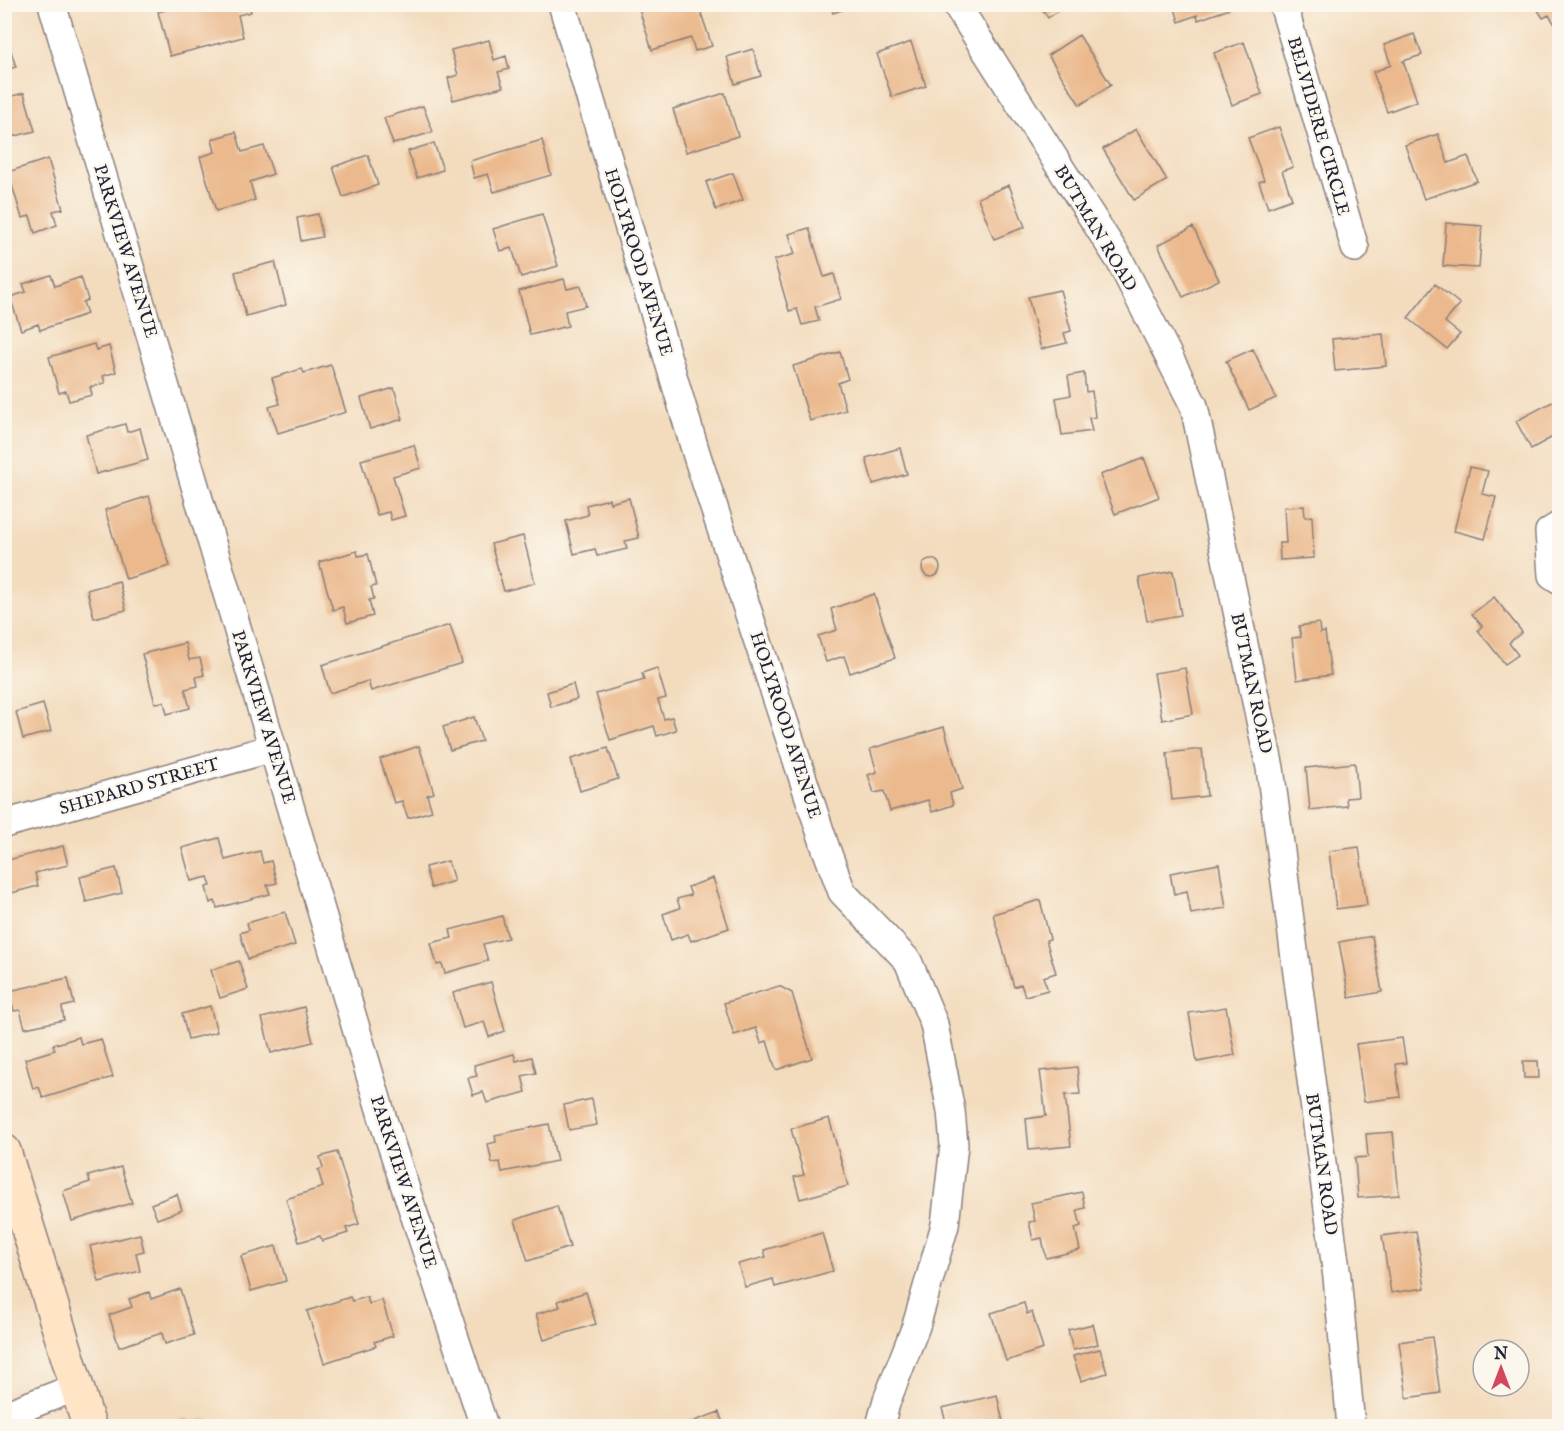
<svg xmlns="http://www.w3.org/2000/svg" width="1564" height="1431" viewBox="0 0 1564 1431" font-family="'IM FELL English',serif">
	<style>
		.building { fill: #ebb98d }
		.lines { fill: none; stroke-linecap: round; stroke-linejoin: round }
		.street-casing { stroke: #8a7f7c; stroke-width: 30 }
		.secondary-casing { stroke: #8a7f7c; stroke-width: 36 }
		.street { stroke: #fff; stroke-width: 27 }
		.secondary { stroke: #ffe4c6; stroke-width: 33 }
		.labels { text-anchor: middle; stroke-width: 5; stroke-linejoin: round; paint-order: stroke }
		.street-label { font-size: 18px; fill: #22223b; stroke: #fbf7ec }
	</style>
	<rect width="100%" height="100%" fill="#fbf7ec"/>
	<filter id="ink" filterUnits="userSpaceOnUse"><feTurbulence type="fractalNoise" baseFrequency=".0167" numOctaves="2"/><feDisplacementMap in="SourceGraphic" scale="12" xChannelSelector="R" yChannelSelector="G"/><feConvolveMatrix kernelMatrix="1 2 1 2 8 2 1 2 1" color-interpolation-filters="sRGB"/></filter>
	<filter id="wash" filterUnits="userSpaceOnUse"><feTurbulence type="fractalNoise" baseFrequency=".008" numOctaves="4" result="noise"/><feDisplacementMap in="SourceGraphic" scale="24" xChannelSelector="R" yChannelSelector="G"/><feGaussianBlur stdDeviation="1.35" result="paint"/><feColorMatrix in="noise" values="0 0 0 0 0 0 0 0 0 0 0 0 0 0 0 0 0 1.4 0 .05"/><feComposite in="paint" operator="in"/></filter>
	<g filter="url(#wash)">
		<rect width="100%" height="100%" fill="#f3dcbe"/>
		<g id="blocks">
			<!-- building -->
			<path class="building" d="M188 4H249L251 12 238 15 243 37 170 56 158 12Z
				M642 4H698L712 46 695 51 691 38 652 50 638 6Z
				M830 4H856V5L833 13Z
				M1039 4H1068L1048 18Z
				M1227 4 1229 9 1198 20 1197 15 1179 22 1174 5Z
				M1534 4H1560V32L1549 15 1543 18Z
				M4 29 16 67 4 70Z
				M1414 34 1422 55 1403 61 1417 101 1387 112 1373 72 1391 65 1384 45Z
				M1079 35 1111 85 1080 105 1048 55Z
				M489 40 494 60 506 56 509 69 498 72 503 87 453 100 448 78 458 75 451 50Z
				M911 42 926 86 892 97 877 54Z
				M1244 42 1262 94 1232 105 1214 53Z
				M753 49 761 76 735 84 727 57Z
				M24 93 35 131 4 139V98Z
				M725 93 738 136 686 152 673 109Z
				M423 106 433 132 393 144 384 118Z
				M1279 127 1293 167 1282 171 1292 199 1268 208 1259 182 1264 180 1248 138Z
				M1136 129 1167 180 1134 200 1103 149Z
				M236 132 242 152 264 146 273 174 250 182 255 200 216 211 200 157 215 152 212 139Z
				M1438 134 1448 163 1468 156 1477 181 1424 199 1405 145Z
				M542 140 551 175 494 192 488 174 474 178 470 161Z
				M434 143 443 170 417 178 408 151Z
				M368 155 378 185 343 197 333 167Z
				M48 159 63 209 53 211 57 225 35 233 30 216 22 218 8 172Z
				M733 173 743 200 716 210 706 182Z
				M1009 185 1025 227 994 239 978 198Z
				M318 214 322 237 301 241 297 218Z
				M542 214 558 266 521 277 512 248 500 251 493 229Z
				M1446 223 1482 226 1479 268 1443 266Z
				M1193 227 1219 280 1183 297 1158 245Z
				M809 228 824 277 834 274 841 299 815 307 819 321 802 325 797 309 789 311 774 260 795 254 789 234Z
				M275 262 286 305 246 316 235 272Z
				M51 275 55 286 81 277 88 300 83 302 87 314 40 330 38 324 21 330 10 297 26 292 23 284Z
				M564 279 567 289 581 286 586 306 565 311 568 326 530 335 519 291Z
				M1435 284 1460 304 1445 322 1460 334 1447 349 1408 318Z
				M1060 290 1071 331 1064 333 1067 343 1041 349 1028 297Z
				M1383 334 1386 366 1335 371 1332 339Z
				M94 344 96 350 109 346 116 372 103 376 105 383 90 387 92 395 69 401 66 391 59 393 49 357Z
				M1253 349 1276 398 1249 410 1226 361Z
				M840 352 848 379 838 383 846 410 810 421 793 366Z
				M331 365 346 412 278 433 269 407 280 404 272 378 302 369 304 373Z
				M1084 373 1086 392 1092 391 1095 417 1089 418 1092 431 1062 435 1056 398 1071 395 1068 376Z
				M394 388 403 419 370 429 361 398Z
				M1560 398V433L1531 449 1516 421Z
				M125 424 127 432 140 428 148 460 96 474 86 435Z
				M414 445 421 468 393 476 405 516 391 520 389 512 377 515 361 460Z
				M900 448 907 474 873 484 866 458Z
				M1144 458 1159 497 1115 514 1100 475Z
				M1470 467 1488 471 1482 494 1496 497 1485 539 1454 531Z
				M149 496 170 566 126 579 105 510Z
				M629 498 639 538 625 541 627 549 597 556 595 549 574 554 566 521 588 515 586 505 609 499 610 503Z
				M1304 506 1305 517 1312 516 1314 558 1280 560 1279 543H1286L1284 507Z
				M523 536 535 583 504 591 491 544Z
				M357 551 358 556 368 554 376 586 371 587 374 599 369 600 373 616 347 623 343 607 333 610 319 562Z
				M922 568a9 9 0 1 1 18 0a9 9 0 1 1-18 0Z
				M1173 571 1181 615 1147 621 1139 578Z
				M119 581 126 610 94 618 87 590Z
				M874 594 895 658 850 673 844 656 826 662 818 636 837 630 831 609Z
				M1494 597 1522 632 1509 643 1518 655 1505 664 1478 630 1482 626 1472 614Z
				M1319 623 1320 633 1325 632 1331 675 1297 680 1292 638 1301 637 1299 626Z
				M450 625 462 663 371 691 368 681 330 693 322 665Z
				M185 643 189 660 200 658 204 675 196 677 198 686 185 689 190 708 167 714 164 702 155 703 142 654Z
				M657 668 666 698 658 700 664 719 672 717 676 730 657 736 654 726 610 740 596 694 644 680 642 673Z
				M1185 668 1193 714 1162 720 1154 673Z
				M573 684 577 699 551 707 547 692Z
				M43 704 51 731 23 739 16 712Z
				M474 717 482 741 450 750 443 727Z
				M944 727 962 789 950 793 953 805 932 812 928 800 890 811 884 791 874 793 868 775 877 772 870 749Z
				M419 746 434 793 427 795 432 811 408 818 402 801 394 803 380 759Z
				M608 748 618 779 580 791 571 759Z
				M1202 749 1207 796 1172 800 1167 753Z
				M1355 763 1358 797 1346 798 1347 806 1310 810 1306 768Z
				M219 838 225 860 260 851 263 863 271 861 277 883 267 885 270 894 217 908 215 901 210 903 206 887 211 886 208 877 191 881 182 848Z
				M63 846 68 865 35 873 38 886 4 895V861Z
				M1359 847 1367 905 1336 909 1329 851Z
				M448 861 454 881 431 888 425 867Z
				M1219 864 1226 908 1191 914 1187 891 1174 894 1170 873Z
				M116 868 122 893 86 902 80 877Z
				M713 878 729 928 691 941 688 934 671 940 663 914 680 908 677 899 691 895 688 887Z
				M1040 900 1050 939 1046 940 1056 973 1043 977 1048 990 1025 996 1021 984 1014 987 993 914Z
				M285 912 295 945 248 959 240 933 249 930 247 923Z
				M502 916 508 938 483 944 488 961 445 973 442 964 437 965 431 943 452 938 450 930Z
				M1372 936 1382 992 1349 998 1339 942Z
				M239 961 248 989 220 998 211 970Z
				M68 978 74 1004 62 1007 64 1020 25 1028 20 1010 14 1011 9 991Z
				M491 982 505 1031 489 1037 484 1022 463 1028 453 993Z
				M779 986 792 993 812 1058 776 1070 767 1041 761 1043 756 1028 734 1035 724 1003Z
				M210 1006 217 1032 188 1039 182 1014Z
				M304 1007 313 1042 271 1053 262 1018Z
				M1226 1007 1235 1055 1197 1062 1189 1013Z
				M79 1037 81 1044 101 1039 113 1077 43 1098 39 1087 33 1089 25 1059 55 1050 53 1045Z
				M1402 1038 1406 1063 1396 1064 1400 1097 1364 1102 1356 1044Z
				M514 1054 516 1061 532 1057 536 1073 522 1076 526 1092 487 1103 483 1092 473 1095 468 1078 477 1076 474 1065Z
				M1523 1061H1538L1539 1078H1524Z
				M1077 1067 1080 1094 1065 1095 1071 1146 1029 1150 1026 1119 1046 1116 1040 1071Z
				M592 1099 597 1125 569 1130 564 1105Z
				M829 1118 848 1186 800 1199 794 1177 804 1175 791 1129Z
				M549 1124 557 1161 502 1172 500 1162 492 1163 488 1144 496 1142 495 1135Z
				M1393 1132 1399 1195 1358 1198 1355 1158 1368 1157 1366 1134Z
				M337 1152 359 1224 346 1228 348 1233 322 1241 320 1236 299 1242 286 1199 323 1187 318 1170 323 1168 320 1157Z
				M121 1167 132 1203 72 1221 63 1191 90 1182 88 1176Z
				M1082 1192 1085 1208 1077 1210 1081 1226 1075 1228 1080 1250 1046 1258 1042 1238 1033 1240 1029 1222 1035 1221 1031 1203Z
				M177 1194 182 1210 157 1219 151 1204Z
				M557 1206 570 1247 528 1261 515 1220Z
				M1416 1231 1425 1288 1391 1293 1382 1236Z
				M822 1233 833 1271 775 1287 773 1279 745 1287 738 1264 766 1257 764 1250Z
				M140 1234 144 1251 136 1253 140 1271 99 1282 90 1246Z
				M276 1246 286 1281 251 1291 241 1256Z
				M180 1289 194 1335 165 1344 162 1333 119 1347 109 1315 132 1307 129 1299 149 1292 151 1299Z
				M586 1292 596 1324 544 1340 536 1314 560 1307 558 1301Z
				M350 1297 352 1301 367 1297 369 1304 382 1300 393 1336 374 1342 376 1346 324 1363 307 1311Z
				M1024 1303 1027 1314 1032 1312 1043 1349 1006 1361 991 1313Z
				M1093 1324 1098 1344 1073 1350 1068 1330Z
				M1432 1337 1440 1393 1407 1398 1399 1342Z
				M1100 1349 1107 1373 1081 1381 1073 1356Z
				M997 1395 1004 1426H947L942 1408Z
				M719 1412 724 1426H681Z
				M187 1418 189 1423 205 1418 207 1426H160Z"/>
		</g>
	</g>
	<g filter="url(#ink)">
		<use href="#blocks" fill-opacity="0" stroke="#8a7f7c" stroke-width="1.5"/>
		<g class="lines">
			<!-- street casing -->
			<g class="street-casing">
				<path id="street" d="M52 4 385 1126 484 1426
					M562 4 697 456 825 846 842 892 908 961 934 1024 951 1111 954 1145 945 1225 916 1326 887 1400 880 1426
					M956 4 1120 261 1194 406 1270 768 1337 1277 1351 1426
					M1283 4 1355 248
					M1560 525 1549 532 1552 575 1560 580
					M4 824 273 748
					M4 1415 77 1387"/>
			</g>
			<!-- secondary casing -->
			<g class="secondary-casing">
				<path id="secondary" d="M4 1151 89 1426"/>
			</g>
			<!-- street -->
			<use href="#street" class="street"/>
			<!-- secondary -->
			<use href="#secondary" class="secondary"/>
		</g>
	</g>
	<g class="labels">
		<!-- street labels -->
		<g class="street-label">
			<text transform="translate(1319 126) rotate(74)" y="6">BELVIDERE CIRCLE</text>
			<text transform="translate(1096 228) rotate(59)" y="6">BUTMAN ROAD</text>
			<text transform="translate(126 251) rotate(73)" y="6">PARKVIEW AVENUE</text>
			<text transform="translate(639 262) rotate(73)" y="6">HOLYROOD AVENUE</text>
			<text transform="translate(1252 683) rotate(78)" y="6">BUTMAN ROAD</text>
			<text transform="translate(264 717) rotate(73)" y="6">PARKVIEW AVENUE</text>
			<text transform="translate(786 725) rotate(72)" y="6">HOLYROOD AVENUE</text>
			<text transform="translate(139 786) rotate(-16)" y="6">SHEPARD STREET</text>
			<text transform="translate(1322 1164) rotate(82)" y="6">BUTMAN ROAD</text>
			<text transform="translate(404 1182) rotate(72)" y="6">PARKVIEW AVENUE</text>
		</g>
	</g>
	<!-- margin -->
	<rect width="1564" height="1431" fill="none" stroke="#fbf7ec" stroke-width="24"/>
	<!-- north arrow -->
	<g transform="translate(1501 1368)"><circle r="28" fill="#fbf7ec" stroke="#a4a2a5" stroke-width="1.5"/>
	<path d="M0-4.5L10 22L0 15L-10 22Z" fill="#d1495b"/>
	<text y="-9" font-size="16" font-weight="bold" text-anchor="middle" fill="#22223b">N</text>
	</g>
</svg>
